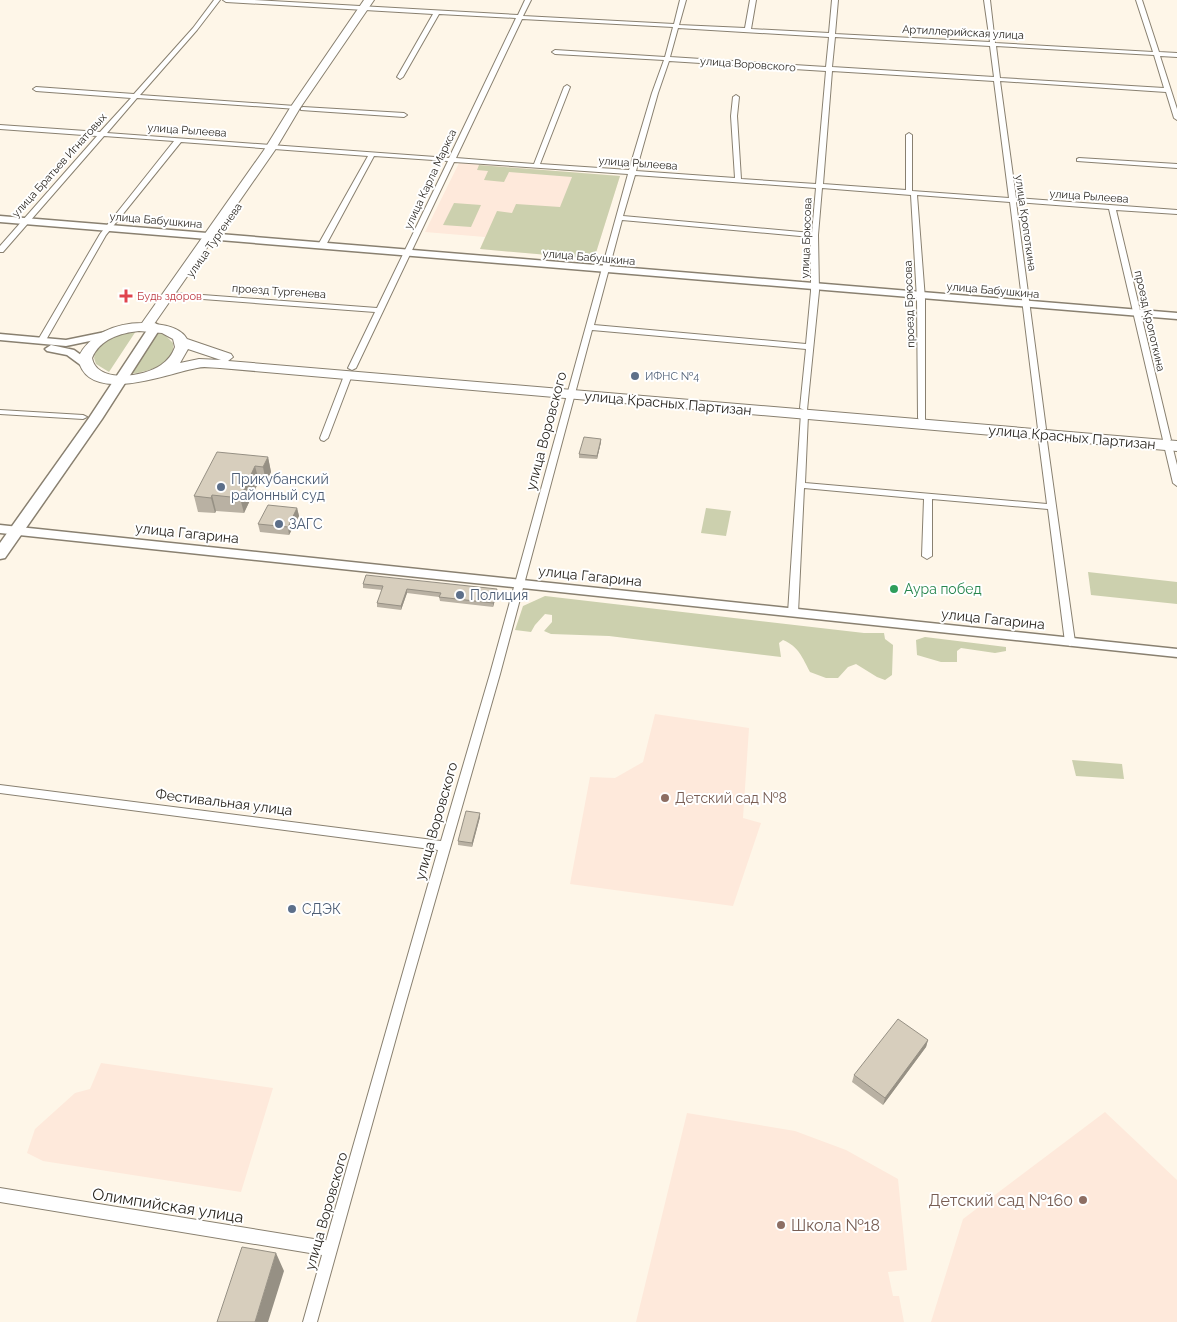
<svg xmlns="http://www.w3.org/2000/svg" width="1177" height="1322" viewBox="0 0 1177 1322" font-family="Raleway,sans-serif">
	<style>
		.education { fill: #fee9db }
		.green { fill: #ccd0ae }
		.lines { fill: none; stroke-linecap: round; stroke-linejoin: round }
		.minor-casing { stroke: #898070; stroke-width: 2 }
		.tertiary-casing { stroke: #898070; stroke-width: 3 }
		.secondary-casing { stroke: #898070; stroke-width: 3 }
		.primary-casing { stroke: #898070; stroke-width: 3 }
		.trunk-casing { stroke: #898070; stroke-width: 2 }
		.minor { fill: #fff; fill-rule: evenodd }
		.tertiary { fill: #fff; fill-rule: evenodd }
		.secondary { fill: #fff; fill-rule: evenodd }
		.primary { fill: #fff; fill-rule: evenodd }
		.trunk { fill: #fff; fill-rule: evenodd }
		.wall { fill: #b9b1a3 }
		.shaded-wall { fill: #969084 }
		.building { fill: #d7cebd; stroke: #969084 }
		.health-dot { fill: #e0444e; stroke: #fff; stroke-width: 2 }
		.service-dot { fill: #5c6f8a; stroke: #fff; stroke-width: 2 }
		.leisure-dot { fill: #2e9e5b; stroke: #fff; stroke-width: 2 }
		.education-dot { fill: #8d6e63; stroke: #fff; stroke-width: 2 }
		.labels { text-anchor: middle; stroke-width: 4; stroke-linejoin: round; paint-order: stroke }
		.far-street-label { font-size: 11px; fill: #29251f; stroke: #fff }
		.far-health-label { font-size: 11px; fill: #be3a42; stroke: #fff; text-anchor: start }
		.far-service-label { font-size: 11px; fill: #4e5e75; stroke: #fff; text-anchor: start }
		.street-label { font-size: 14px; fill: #29251f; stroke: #fff }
		.service-label { font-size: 14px; fill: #4e5e75; stroke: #fff; text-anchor: start }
		.leisure-label { font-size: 14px; fill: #27864d; stroke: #fff; text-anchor: start }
		.education-label { font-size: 14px; fill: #785e54; stroke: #fff; text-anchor: start }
		.near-education-label { font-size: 16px; fill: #785e54; stroke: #fff; text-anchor: end }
		.near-street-label { font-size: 16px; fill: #29251f; stroke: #fff }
	</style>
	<rect width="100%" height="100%" fill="#fef6e8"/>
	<!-- education -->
	<path class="education" d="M459 163 620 176 594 259 480 249 485 237 425 232Z
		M655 714 749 728 743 818 761 823 733 906 570 884 590 777 615 778 643 762Z
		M101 1063 273 1088 241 1192 43 1161 27 1153 35 1129 75 1093 90 1089Z
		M1105 1112 1177 1180V1322H931L963 1219Z
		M687 1113 795 1131 846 1150 898 1179 907 1270 888 1272 893 1296H899L904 1322H636Z"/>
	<!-- green -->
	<path class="green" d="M479 165 620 176 594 259 480 249 497 211 512 213 516 204 560 207 572 177 509 172 504 182 484 180 488 171 477 170Z
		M454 203 481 205 471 227 443 225Z
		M136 331 109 372 96 364 94 358C98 339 120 334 136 331Z
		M158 333 165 335 173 343C177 365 146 372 130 374Z
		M706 508 731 511 726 536 701 533Z
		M1088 572 1177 582V604L1091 595Z
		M545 596 864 633H884L885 639 893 645 892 675 885 680 877 677 856 664 848 667 838 678H826L810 672C802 657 799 647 783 640L779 643 781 657 609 636 551 634 544 631 552 622V615L545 614 535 625 531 632 515 630 523 606Z
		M925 637 1006 647V651L995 653 961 648 957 651V662H941L917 655 916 640Z
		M1072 760 1122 764 1124 779 1076 776Z"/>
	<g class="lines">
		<!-- minor casing -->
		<g class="minor-casing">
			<path id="minor" d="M214 0H220L197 30 140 95 295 106 297 107V109L137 98 107 133 449 158 516 18 439 14 403 77 400 79 397 77 433 14 226 2 223 0H254L518 15 525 0H531L523 16 674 24 680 0H686L679 25 745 28 750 0H756L751 29 829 33 832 0H838L835 34 990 42 984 0H990L995 43 1153 52 1136 0H1142L1159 52 1177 53V57L1160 56 1177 109V120L1174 118 1166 92 1000 81 1016 198 1177 210V214L1116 210 1171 440 1167 443 1163 440 1109 209 1016 202 1046 429 1042 431 1046 434 1075 642 1073 644 1070 646 1065 642 1048 509 932 499V556L927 559 922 556 924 499 804 488 798 613 793 616 788 613 801 413H807L808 415 805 483 1047 504 1038 434 1042 431 1038 429 1010 202 917 195 925 299V420H919L918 418 917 299 911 195 822 188 818 235 819 291 807 410H804L800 408 806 349 592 330 500 674 406 1002 317 1322H303L322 1255 0 1202V1188L326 1241 438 850 0 793V785L441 841 490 674 628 174 454 162 356 368 352 370 348 368 375 312 176 297 172 295 176 293 377 308 448 161 374 156 326 245 322 247 318 245 368 156 181 142 106 235 46 340 45 342H39L38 340 100 234 174 141 104 136 3 252H0V246L97 136 0 129V125L100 132 131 98 36 91 33 89 36 87 134 94 193 28ZM522 19 673 27 665 57 555 50 552 52 555 54 664 60 652 93 629 170 540 164 570 87 567 85 564 87 534 164 456 158ZM678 28 829 37 826 67 670 57ZM835 37 990 46 994 77 832 67ZM996 46 1154 55 1164 88 1000 78ZM669 61 826 71 816 184 741 179 737 116 739 97 736 95 733 97 731 116 735 178 636 171 658 93ZM832 71 994 81 1009 198 912 191V135L909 133 906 135V190L823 184ZM635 175 816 188 812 233 623 216ZM622 220 811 237V291L806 344 594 325Z
				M303 107 404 113 407 115 404 117 301 110V108Z
				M1079 158 1177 164V168L1077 161V159Z
				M345 373H348L352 375 328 438 324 441 321 440 320 438Z
				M0 410 83 415 87 417 83 419 0 414Z
				M1168 442 1172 445 1177 465V486L1173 483 1164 445Z"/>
		</g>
		<!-- tertiary casing -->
		<g class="tertiary-casing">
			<path id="tertiary" d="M0 216 1177 313V319L0 222Z
				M0 525 1177 649V657L0 533Z"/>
		</g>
		<!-- secondary casing -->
		<g class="secondary-casing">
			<path id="secondary" d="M110 331 116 334 114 336 66 346 0 340V334L66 340Z
				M51 345 74 350 92 363 90 366H82L67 355 47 351 45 349Z"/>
		</g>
		<!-- primary casing -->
		<g class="primary-casing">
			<path id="primary" d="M155 323 161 327 102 419 5 558 0 559V543L89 418 151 324Z"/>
		</g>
		<!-- trunk casing -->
		<g class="trunk-casing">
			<path id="trunk" d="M364 0H374L300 108 275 150 154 324C166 325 181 328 187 339L231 354 233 357 228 361 1177 441V451L220 368C212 368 204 366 197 368 168 373 87 407 78 358 89 334 116 323 142 323L264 150 290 108ZM139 331 162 333 173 339 175 347C172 355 168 360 161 365 144 377 97 384 92 358 100 339 120 333 139 331ZM188 349 221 360 199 359 180 363Z"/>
		</g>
		<!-- minor -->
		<use href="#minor" class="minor"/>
		<!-- tertiary -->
		<use href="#tertiary" class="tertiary"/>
		<!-- secondary -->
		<use href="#secondary" class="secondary"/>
		<!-- primary -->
		<use href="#primary" class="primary"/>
		<!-- trunk -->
		<use href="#trunk" class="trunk"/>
	</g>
	<!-- wall -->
	<path class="wall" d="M601 439V442L597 459 579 458V454Z
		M268 457 271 472 266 482 259 481 244 513 216 511 215 513 198 512 194 496Z
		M297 508 299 516 289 535 260 532 258 524Z
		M363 584 497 593 493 607 440 601 439 597 407 593 401 610 377 607V603L382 590 363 588Z
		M480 817 472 847 458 845V841Z
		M928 1040 926 1047 883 1105 852 1082 854 1075Z"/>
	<!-- shaded-wall -->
	<path class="shaded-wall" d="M601 439V442L597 459V456Z
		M268 457 271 472 266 482 263 467Z
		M255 466 259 481 244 513 240 498Z
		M212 495 216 511 215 513 211 498Z
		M297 508 299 516 289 535 288 527Z
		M407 589V593L401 610V606Z
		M497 589V593L493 607V603Z
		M480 813V817L472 847V843Z
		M928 1040 926 1047 883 1105 885 1098Z
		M276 1253 284 1271 268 1322H255Z"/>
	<!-- building -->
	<path class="building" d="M584 437 601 439 597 456 579 454Z
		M217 452 268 457 263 467 255 466 240 498 212 495 211 498 194 496Z
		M268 505 297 508 288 527 258 524Z
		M366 575 497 589 493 603 439 597 441 593 407 589 401 606 377 603 383 586 363 584Z
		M466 811 480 813 472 843 458 841Z
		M898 1019 928 1040 885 1098 854 1075Z
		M242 1247 276 1253 255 1322H217Z"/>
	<!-- markers -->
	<path class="health-dot" d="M123.5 288.5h5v5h5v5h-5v5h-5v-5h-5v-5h5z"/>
	<g class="service-dot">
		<circle cx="635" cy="376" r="5"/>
		<circle cx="221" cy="487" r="5"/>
		<circle cx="279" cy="524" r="5"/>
		<circle cx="460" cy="595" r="5"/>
		<circle cx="292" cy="909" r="5"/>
	</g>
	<circle class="leisure-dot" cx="894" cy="589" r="5"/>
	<g class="education-dot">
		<circle cx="665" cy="798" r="5"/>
		<circle cx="1083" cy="1200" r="5"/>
		<circle cx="781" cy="1225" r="5"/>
	</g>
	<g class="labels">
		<!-- far-street labels -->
		<g class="far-street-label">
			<text transform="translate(963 32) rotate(3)" y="4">Артиллерийская улица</text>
			<text transform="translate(748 64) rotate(4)" y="4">улица Воровского</text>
			<text transform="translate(187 130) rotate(4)" y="4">улица Рылеева</text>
			<text transform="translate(638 163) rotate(4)" y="4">улица Рылеева</text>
			<text transform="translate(59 165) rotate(-48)" y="4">улица Братьев Игнатовых</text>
			<text transform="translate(430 179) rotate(-65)" y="4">улица Карла Маркса</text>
			<text transform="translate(1089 196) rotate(4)" y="4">улица Рылеева</text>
			<text transform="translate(156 220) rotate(5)" y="4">улица Бабушкина</text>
			<text transform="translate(1026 223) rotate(82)" y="4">улица Кропоткина</text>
			<text transform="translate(806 238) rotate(-88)" y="4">улица Брюсова</text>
			<text transform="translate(214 240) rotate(-55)" y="4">улица Тургенева</text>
			<text transform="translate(589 257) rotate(5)" y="4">улица Бабушкина</text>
			<text transform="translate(993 290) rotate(5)" y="4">улица Бабушкина</text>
			<text transform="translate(279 291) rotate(4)" y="4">проезд Тургенева</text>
			<text transform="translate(909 304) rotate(-92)" y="4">проезд Брюсова</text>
			<text transform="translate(1150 321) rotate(77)" y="4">проезд Кропоткина</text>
		</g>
		<!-- far-health labels -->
		<g class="far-health-label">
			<text x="137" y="300">Будь здоров</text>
		</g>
		<!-- far-service labels -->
		<g class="far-service-label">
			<text x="645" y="380">ИФНС №4</text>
		</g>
		<!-- street labels -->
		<g class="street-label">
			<text transform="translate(668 403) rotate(5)" y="5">улица Красных Партизан</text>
			<text transform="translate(546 431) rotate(-75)" y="5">улица Воровского</text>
			<text transform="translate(1072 437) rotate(5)" y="5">улица Красных Партизан</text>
			<text transform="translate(187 533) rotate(6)" y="5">улица Гагарина</text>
			<text transform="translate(590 576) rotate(6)" y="5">улица Гагарина</text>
			<text transform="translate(993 619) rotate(6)" y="5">улица Гагарина</text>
			<text transform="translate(224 802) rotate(7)" y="5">Фестивальная улица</text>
			<text transform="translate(436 821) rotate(-74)" y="5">улица Воровского</text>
			<text transform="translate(326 1211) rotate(-74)" y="5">улица Воровского</text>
		</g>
		<!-- service labels -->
		<g class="service-label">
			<text x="231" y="484">Прикубанский<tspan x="231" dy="16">районный суд</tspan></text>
			<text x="289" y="529">ЗАГС</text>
			<text x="470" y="600">Полиция</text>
			<text x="302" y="914">СДЭК</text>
		</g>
		<!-- leisure labels -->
		<g class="leisure-label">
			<text x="904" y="594">Аура побед</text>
		</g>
		<!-- education labels -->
		<g class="education-label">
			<text x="675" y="803">Детский сад №8</text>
		</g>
		<!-- near-education labels -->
		<g class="near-education-label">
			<text x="1073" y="1206">Детский сад №160</text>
			<text x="791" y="1231" text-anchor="start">Школа №18</text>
		</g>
		<!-- near-street labels -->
		<g class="near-street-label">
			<text transform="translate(168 1205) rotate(9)" y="6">Олимпийская улица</text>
		</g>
	</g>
</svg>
